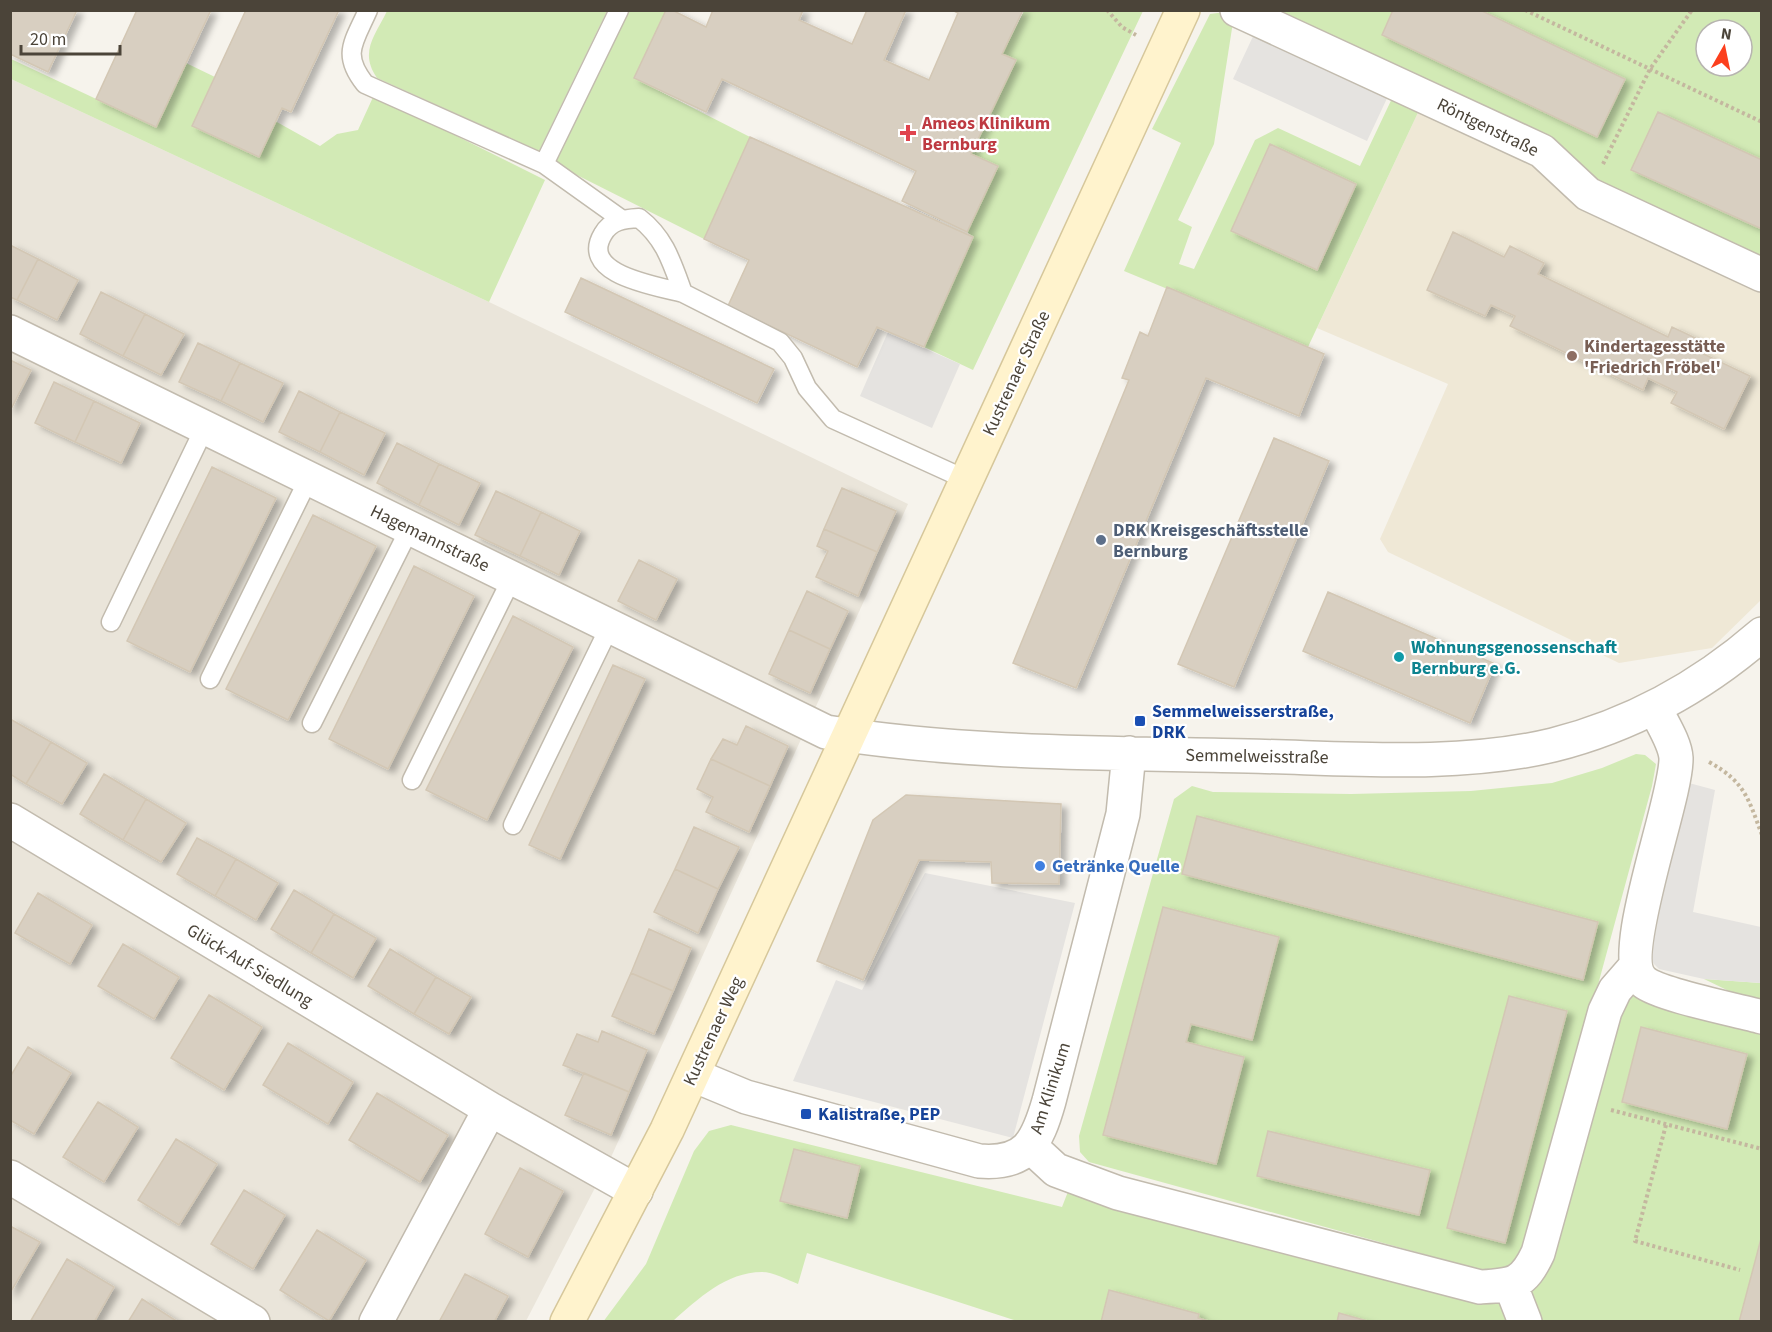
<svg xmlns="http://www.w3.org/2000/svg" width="1772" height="1332" viewBox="0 0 1772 1332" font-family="'Source Sans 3',sans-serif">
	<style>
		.residential { fill: #eae5da }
		.education { fill: #efe8d6 }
		.green { fill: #d2eab5; fill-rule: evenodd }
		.parking { fill: #e5e3e0 }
		.building { fill: #d8cfc1; stroke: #d3c7b4; stroke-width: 1.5; filter: url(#shadow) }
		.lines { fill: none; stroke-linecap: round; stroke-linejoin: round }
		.lane-casing { stroke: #c2bbae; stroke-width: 21 }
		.street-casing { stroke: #c2bbae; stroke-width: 36 }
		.secondary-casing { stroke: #d6c79b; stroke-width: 36 }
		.path { stroke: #c4b79f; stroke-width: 4; stroke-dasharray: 3 3; stroke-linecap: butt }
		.lane { stroke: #fff; stroke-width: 18 }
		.street { stroke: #fff; stroke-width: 33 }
		.secondary { stroke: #fff3cd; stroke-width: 33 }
		.health-dot { fill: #e0444e; stroke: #fff; stroke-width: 2 }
		.education-dot { fill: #8d6e63; stroke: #fff; stroke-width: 2 }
		.service-dot { fill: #5c6f8a; stroke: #fff; stroke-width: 2 }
		.culture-dot { fill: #0f9aa8; stroke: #fff; stroke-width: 2 }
		.transit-dot { fill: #1a4fb4; stroke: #fff; stroke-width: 2 }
		.shop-dot { fill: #3f7fe0; stroke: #fff; stroke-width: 2 }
		.labels { text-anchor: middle; stroke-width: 4.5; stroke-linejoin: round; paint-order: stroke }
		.health-label { font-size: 18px; font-weight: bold; fill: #be3a42; stroke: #fff; text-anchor: start }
		.street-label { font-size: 18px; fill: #4b4439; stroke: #fff }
		.education-label { font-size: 18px; font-weight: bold; fill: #785e54; stroke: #fff; text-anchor: start }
		.service-label { font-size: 18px; font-weight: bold; fill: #4e5e75; stroke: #fff; text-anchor: start }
		.culture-label { font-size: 18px; font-weight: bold; fill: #0d838f; stroke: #fff; text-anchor: start }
		.transit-label { font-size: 18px; font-weight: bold; fill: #164399; stroke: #fff; text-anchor: start }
		.shop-label { font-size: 18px; font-weight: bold; fill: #366cbe; stroke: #fff; text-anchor: start }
	</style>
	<defs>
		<filter id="shadow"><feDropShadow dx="6" dy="4" stdDeviation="3" flood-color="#0004"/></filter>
	</defs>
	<rect width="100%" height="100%" fill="#f6f3ec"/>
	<!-- residential -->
	<path class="residential" d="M11 79 489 302 908 504 612 1155 526 1321 11 1322Z"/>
	<!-- education -->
	<path class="education" d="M1422 104 1761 289V600L1712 648 1619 663 1388 552 1380 539 1448 384 1317 328Z"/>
	<!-- green -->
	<path class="green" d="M387 11V10L607 11 539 151 377 78C359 52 375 36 387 11Z
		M628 11H667L634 78 750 137 704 239 553 163Z
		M1024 11H1143L973 370 924 347 973 237 967 232 997 166 971 154 1016 61 1002 54Z
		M1255 11H1761V265ZM1706 30H1742V66H1706Z
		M1225 12 1233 22 1214 144 1178 220 1192 227 1179 264 1194 269 1255 140 1278 128 1360 166 1396 90 1422 104 1308 347 1124 271 1181 143 1152 129 1210 14Z
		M11 59 156 127 186 63 215 77 192 126 258 157 275 121 320 146 337 134 358 130 374 95 545 180 489 302 11 79Z
		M1636 754 1645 755 1656 764 1652 786 1529 1239 1510 1273H1492L1089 1162 1080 1152 1079 1136 1174 799 1192 786 1213 792 1351 794 1471 791 1552 783 1602 768Z
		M1704 979 1761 983V1006L1758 1005Z
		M1632 996 1761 1029V1321H1017L807 1253 798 1284C788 1280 773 1272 762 1272 726 1272 698 1299 673 1321L603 1322 646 1264 694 1151 709 1131 731 1125 1062 1207 1071 1184 1521 1294 1623 1003Z"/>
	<!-- parking -->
	<path class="parking" d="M1256 30 1390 92 1367 141 1233 79Z
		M888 332 960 364 932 428 860 396Z
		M1689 783 1715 790 1693 912 1761 927V983L1704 979 1659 969 1648 958V943Z
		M925 873 1075 903 1013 1138 793 1081 836 980 862 990Z"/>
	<!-- building -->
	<path class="building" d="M10 10H77L48 72 10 54Z
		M137 10H211L156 127 96 99Z
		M246 10H339L291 112 282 108 259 157 192 126Z
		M666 10H672L706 27 713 10H803L799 20 852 44 867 10H906L884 60 929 80 958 13 952 10H1023L1002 54 1016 60 971 154 998 166 967 232 902 201 916 171 722 79 706 112 634 78Z
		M1393 10H1480L1625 79 1597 137 1382 35Z
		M1658 112 1762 160V229L1631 170Z
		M750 137 973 237 924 347 877 327 857 367 728 306 749 260 704 239Z
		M1270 144 1356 184 1317 270 1231 231Z
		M1453 232 1504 257 1510 246 1544 263 1538 274 1668 337 1672 327 1702 341 1697 351 1750 376 1724 429 1671 403 1677 392 1648 378 1643 390 1510 326 1515 316 1491 305 1485 316 1427 290Z
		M10 245 38 259 17 300 10 297Z
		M38 259 78 280 57 320 17 300Z
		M581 278 774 369 757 403 565 312Z
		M1167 287 1324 354 1299 416 1206 378 1076 688 1013 663 1129 380 1122 378 1140 332 1148 336Z
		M101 292 145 314 123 356 80 334Z
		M145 314 184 334 161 375 123 356Z
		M198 343 240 363 221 401 179 382Z
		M10 360 31 370 11 409H10Z
		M240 363 283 383 263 422 221 401Z
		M54 382 94 401 75 442 35 423Z
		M299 391 340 412 320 452 279 432Z
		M94 401 140 423 121 463 75 442Z
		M340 412 385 433 364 475 320 452Z
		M1274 438 1329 461 1234 687 1178 664Z
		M397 443 439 464 419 505 377 483Z
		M439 464 480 483 459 525 419 505Z
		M212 467 276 498 190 672 127 641Z
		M842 488 896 511 877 552 824 529Z
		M496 491 541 512 520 556 475 535Z
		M541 512 580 531 559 575 520 556Z
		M313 515 376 546 288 720 226 689Z
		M824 529 877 552 858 596 816 577 828 551 817 546Z
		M639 560 677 579 656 620 618 601Z
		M414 566 474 596 388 769 329 739Z
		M807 591 848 611 830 649 789 630Z
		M1328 592 1495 664 1470 723 1303 651Z
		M513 616 573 647 487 820 426 790Z
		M789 630 830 649 810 693 769 674Z
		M613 665 645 679 560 859 529 845Z
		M10 719 51 742 26 784 10 774Z
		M746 726 788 746 770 786 711 759 723 739 737 745Z
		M51 742 87 763 62 804 26 784Z
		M711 759 770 786 749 832 706 812 713 797 697 789Z
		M104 774 146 799 123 840 80 814Z
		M906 795 1061 804 1059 884 992 883 991 862 919 860 863 980 817 961 873 820Z
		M146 799 186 823 161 862 123 840Z
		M1197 816 1598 922 1583 980 1182 874Z
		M694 827 739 847 718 889 675 869Z
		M197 838 236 859 215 896 177 874Z
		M236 859 278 883 256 920 215 896Z
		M675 869 718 889 698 933 654 912Z
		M294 890 334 914 311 953 271 929Z
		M38 893 92 925 70 964 15 933Z
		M1163 907 1279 937 1252 1040 1191 1024 1186 1042 1244 1057 1216 1164 1103 1135Z
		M334 914 376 938 353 978 311 953Z
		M649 929 691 948 673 991 631 973Z
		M123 944 179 977 154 1019 98 986Z
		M390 949 436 977 414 1014 368 986Z
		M631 973 673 991 654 1034 612 1016Z
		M436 977 471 997 449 1034 414 1014Z
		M209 995 262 1027 224 1090 171 1058Z
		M1509 996 1567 1011 1505 1243 1447 1228Z
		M1641 1027 1747 1054 1727 1129 1622 1102Z
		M602 1031 647 1050 629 1092 563 1065 577 1034 598 1042Z
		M288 1043 353 1082 328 1124 263 1085Z
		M28 1047 71 1073 34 1134 10 1120V1077Z
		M584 1073 629 1092 611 1135 565 1115Z
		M377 1093 448 1135 420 1182 349 1140Z
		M98 1102 138 1127 104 1182 63 1157Z
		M1268 1131 1430 1170 1419 1215 1257 1176Z
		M176 1139 217 1164 179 1225 138 1200Z
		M794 1149 860 1166 847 1218 780 1201Z
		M520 1168 563 1191 528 1257 485 1234Z
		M244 1190 285 1215 253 1269 211 1244Z
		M10 1226 40 1242 10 1293Z
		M317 1230 366 1260 329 1321 280 1290Z
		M1762 1235V1322H1739Z
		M67 1259 114 1287 94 1322H30Z
		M465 1274 508 1296 494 1322H439Z
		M1109 1290 1199 1314 1198 1318 1212 1322H1101Z
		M142 1299 178 1322H128Z
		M1339 1313 1371 1322H1337Z"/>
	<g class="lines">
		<!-- lane casing -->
		<g class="lane-casing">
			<path id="lane" d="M368 10C354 42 341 54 365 84L544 164 621 219
				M544 164 619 10
				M683 293C658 286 578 275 603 234 611 220 624 219 639 218 665 238 672 263 683 293L780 342 793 358 807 388 833 419 967 480
				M111 622 205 427
				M210 679 309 478
				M312 723 410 528
				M412 780 512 578
				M513 825 610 626"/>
		</g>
		<!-- street casing -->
		<g class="street-casing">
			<path id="street" d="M1237 10 1542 151 1588 194 1762 275
				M10 332 826 732C965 754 1107 753 1248 756 1346 758 1458 768 1553 745 1632 725 1701 687 1762 634
				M1655 708C1661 722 1675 742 1676 758 1677 800 1614 959 1644 982 1660 995 1737 1010 1762 1017
				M10 820 490 1109 636 1191
				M693 1075 746 1097 979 1161C1026 1165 1037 1143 1049 1101L1123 814 1129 753
				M1030 1146 1056 1170 1118 1193 1480 1287C1513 1285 1523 1285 1538 1253L1605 1011 1615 990 1635 967
				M10 1177 253 1322
				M1511 1286 1525 1322
				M376 1322 490 1109"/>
		</g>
		<!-- secondary casing -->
		<g class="secondary-casing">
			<path id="secondary" d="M567 1322 667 1130 1183 10"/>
		</g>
		<!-- path -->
		<path class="path" d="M1107 10 1122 27 1136 35
			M1525 10 1762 122
			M1603 164 1650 69 1692 10
			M1709 762C1745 782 1748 798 1762 835
			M1611 1110 1762 1149
			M1666 1125 1635 1241 1740 1270"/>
		<!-- lane -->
		<use href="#lane" class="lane"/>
		<!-- street -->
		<use href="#street" class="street"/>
		<!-- secondary -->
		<use href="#secondary" class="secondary"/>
	</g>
	<!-- markers -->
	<path class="health-dot" d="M905 124h6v6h6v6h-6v6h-6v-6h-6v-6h6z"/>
	<circle class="education-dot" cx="1572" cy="356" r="6"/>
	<circle class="service-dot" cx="1101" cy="540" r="6"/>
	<circle class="culture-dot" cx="1399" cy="657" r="6"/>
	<g class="transit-dot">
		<rect x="1134" y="715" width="12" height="12" rx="3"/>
		<rect x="800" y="1108" width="12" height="12" rx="3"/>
	</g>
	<circle class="shop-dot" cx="1040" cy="866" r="6"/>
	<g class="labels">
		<!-- health labels -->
		<g class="health-label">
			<text x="922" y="129">Ameos Klinikum<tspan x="922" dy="21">Bernburg</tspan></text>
		</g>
		<!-- street labels -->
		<g class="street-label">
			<text transform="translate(1488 127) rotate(26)" y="6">Röntgenstraße</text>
			<text transform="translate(1016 373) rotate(-65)" y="6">Kustrenaer Straße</text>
			<text transform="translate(430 538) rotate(26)" y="6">Hagemannstraße</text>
			<text transform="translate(1257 756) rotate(1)" y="6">Semmelweisstraße</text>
			<text transform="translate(250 965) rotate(31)" y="6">Glück-Auf-Siedlung</text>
			<text transform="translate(713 1031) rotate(-65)" y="6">Kustrenaer Weg</text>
			<text transform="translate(1050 1088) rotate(-72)" y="6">Am Klinikum</text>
		</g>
		<!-- education labels -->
		<g class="education-label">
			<text x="1584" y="352">Kindertagesstätte<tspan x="1584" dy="21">'Friedrich Fröbel'</tspan></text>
		</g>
		<!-- service labels -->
		<g class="service-label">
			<text x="1113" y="536">DRK Kreisgeschäftsstelle<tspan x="1113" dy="21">Bernburg</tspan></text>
		</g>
		<!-- culture labels -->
		<g class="culture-label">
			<text x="1411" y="653">Wohnungsgenossenschaft<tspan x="1411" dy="21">Bernburg e.G.</tspan></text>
		</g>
		<!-- transit labels -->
		<g class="transit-label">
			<text x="1152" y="717">Semmelweisserstraße,<tspan x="1152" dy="21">DRK</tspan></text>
			<text x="818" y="1120">Kalistraße, PEP</text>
		</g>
		<!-- shop labels -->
		<g class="shop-label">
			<text x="1052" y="872">Getränke Quelle</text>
		</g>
	</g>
	<!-- border -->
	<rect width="1772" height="1332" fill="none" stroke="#4b4439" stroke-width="24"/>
	<!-- north arrow -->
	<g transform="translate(1724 48) rotate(9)"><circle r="28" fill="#ffffff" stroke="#b7b4b0" stroke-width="1.5"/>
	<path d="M0-4.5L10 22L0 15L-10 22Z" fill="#fc3f1d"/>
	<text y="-9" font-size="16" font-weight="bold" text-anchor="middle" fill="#4b4439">N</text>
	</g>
	<!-- scale -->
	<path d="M21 45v9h99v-9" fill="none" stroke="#4b4439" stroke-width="3"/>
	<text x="30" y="45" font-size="18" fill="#4b4439" stroke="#ffffff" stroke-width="4.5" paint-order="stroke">20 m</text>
</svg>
